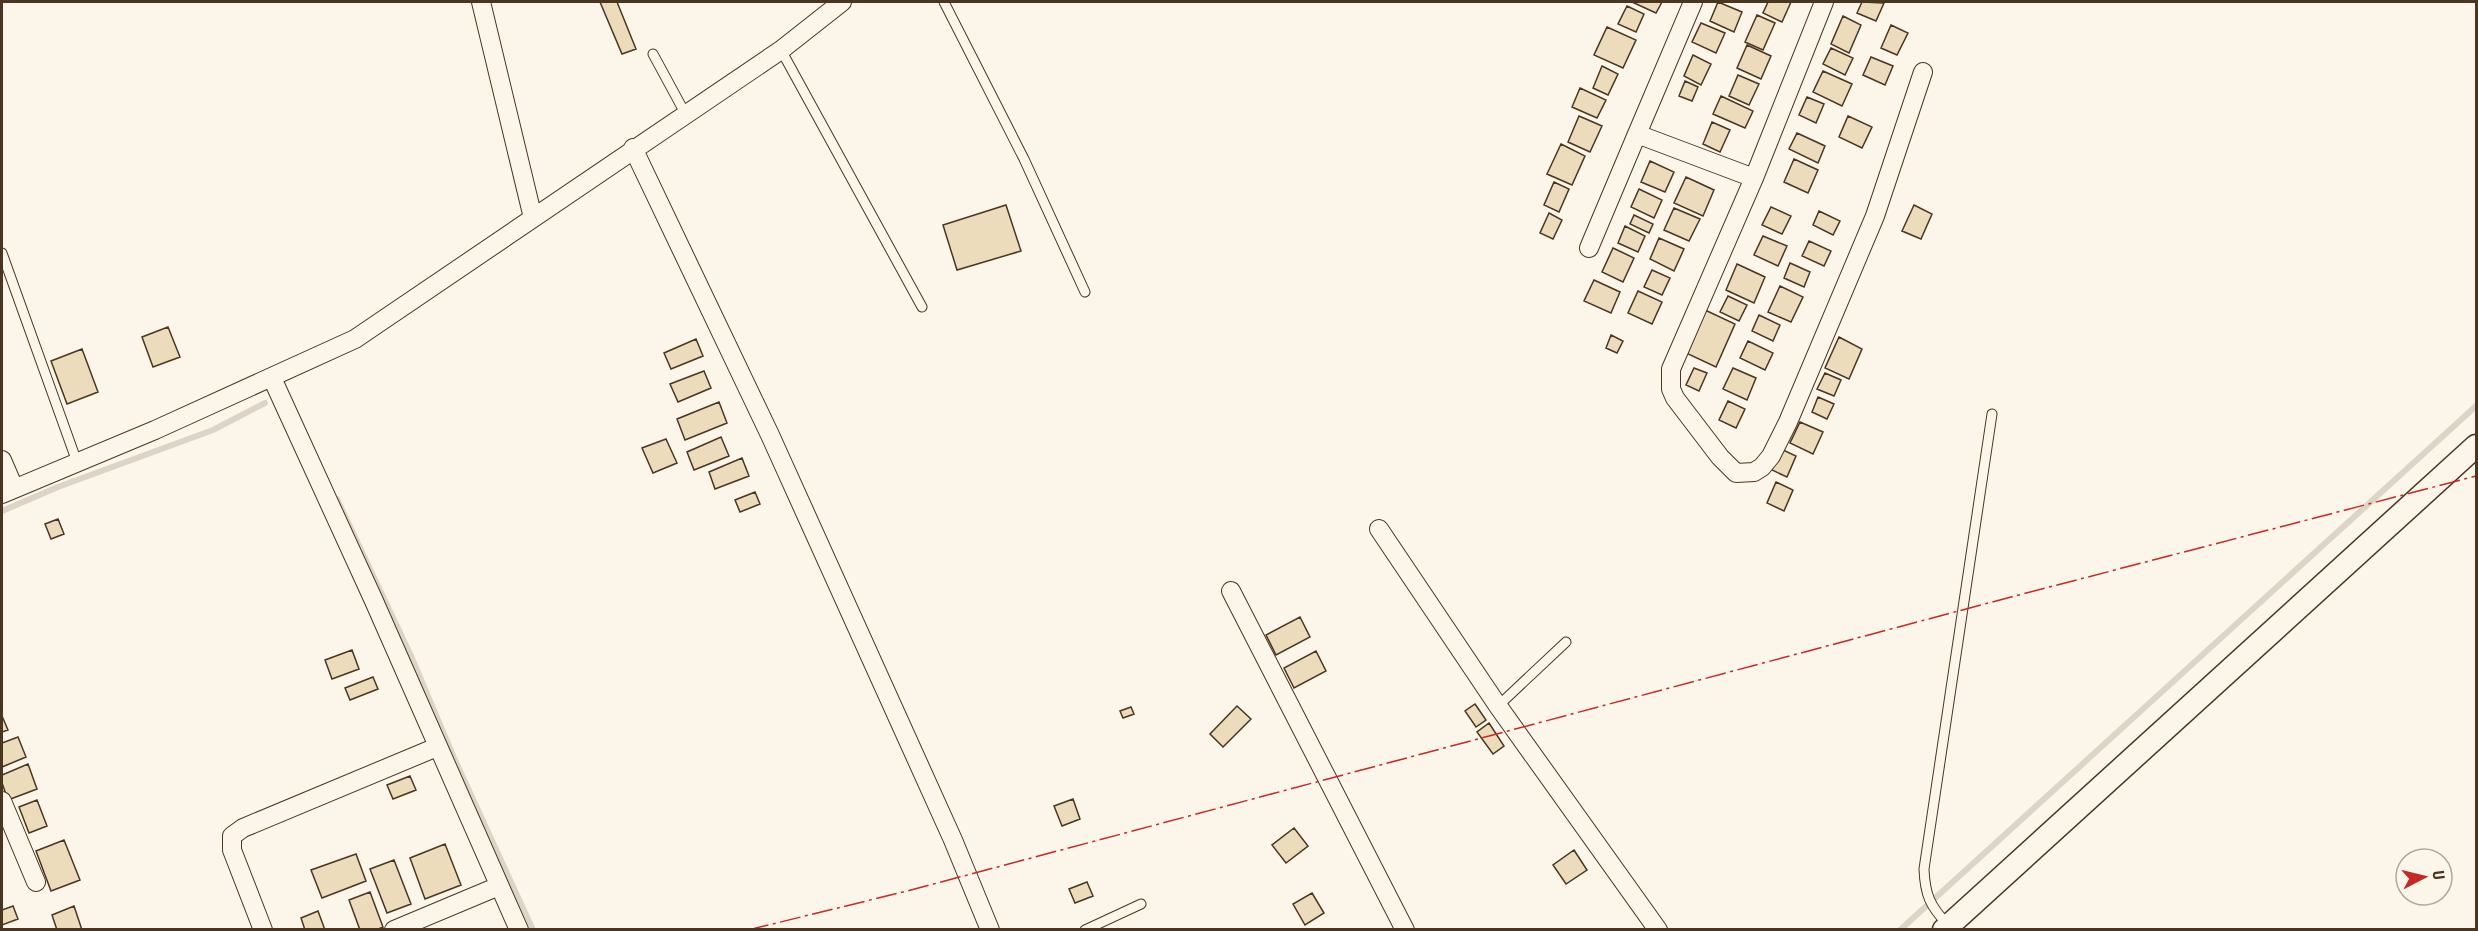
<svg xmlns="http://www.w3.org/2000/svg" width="2478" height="931" viewBox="0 0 2478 931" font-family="'Roboto Condensed',sans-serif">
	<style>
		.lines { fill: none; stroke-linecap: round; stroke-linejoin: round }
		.stream { stroke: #dcd4c6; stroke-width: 6 }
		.building { fill: #ecdcbc; stroke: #4a3520; stroke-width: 1.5 }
		.service-casing { stroke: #4a3520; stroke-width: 11 }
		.minor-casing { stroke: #4a3520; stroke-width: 20 }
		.tertiary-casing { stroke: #4a3520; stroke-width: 25 }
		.service { stroke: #fbf6e9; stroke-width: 9 }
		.minor { stroke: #fbf6e9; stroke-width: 18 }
		.tertiary { stroke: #fbf6e9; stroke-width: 22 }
		.power { stroke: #c62828; stroke-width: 1.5; stroke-dasharray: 21 4.5 3 4.5; stroke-linecap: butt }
	</style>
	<rect width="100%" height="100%" fill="#fbf6e9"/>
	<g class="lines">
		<!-- stream -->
		<path class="stream" d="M337 499 411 656 454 758 533 930
			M2 511 58 487 213 430 265 403
			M1900 930 2476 406"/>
	</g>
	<!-- building -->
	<path class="building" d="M600 2H617L636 49 622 54Z
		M1632 2H1662L1656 13Z
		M1718 2 1742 12 1734 32 1710 21Z
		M1768 2H1791L1782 22 1763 13Z
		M1862 2 1884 3 1876 21 1857 13Z
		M1627 6 1644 14 1636 32 1618 24Z
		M1757 15 1775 23 1763 50 1745 42Z
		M1843 16 1861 25 1849 53 1831 44Z
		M1701 23 1725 33 1716 53 1692 42Z
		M1891 25 1908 33 1897 55 1881 48Z
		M1607 27 1636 40 1623 68 1594 55Z
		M1747 45 1771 56 1761 79 1737 68Z
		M1831 48 1853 58 1845 75 1823 64Z
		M1693 55 1711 64 1701 85 1684 76Z
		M1871 57 1893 66 1885 85 1863 75Z
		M1602 66 1618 74 1608 95 1593 88Z
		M1823 71 1852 84 1842 106 1813 92Z
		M1738 75 1759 84 1749 105 1729 96Z
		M1685 81 1698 87 1692 101 1679 96Z
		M1580 88 1606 100 1597 118 1572 107Z
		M1721 96 1753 111 1745 128 1713 114Z
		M1807 97 1824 104 1816 123 1799 115Z
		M1579 116 1602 126 1590 152 1568 142Z
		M1848 116 1872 127 1862 148 1839 137Z
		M1712 122 1730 130 1720 152 1703 144Z
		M1797 133 1825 146 1818 163 1789 149Z
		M1561 144 1585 156 1572 185 1547 174Z
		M1794 159 1818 170 1808 193 1784 182Z
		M1650 161 1674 172 1665 192 1641 182Z
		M1686 177 1714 190 1703 216 1674 203Z
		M1554 182 1569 189 1559 212 1544 205Z
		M1639 189 1662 200 1654 218 1631 207Z
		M1006 205 1021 251 957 270 943 225Z
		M1914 205 1932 214 1921 239 1902 231Z
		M1771 207 1791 216 1782 234 1762 225Z
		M1674 208 1700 219 1689 241 1664 230Z
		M1819 211 1840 221 1833 235 1813 225Z
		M1549 213 1562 220 1553 239 1540 233Z
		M1634 215 1653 224 1649 233 1630 224Z
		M1625 226 1645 236 1638 252 1618 243Z
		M1763 236 1787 246 1778 266 1754 255Z
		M1659 238 1684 249 1674 271 1650 259Z
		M1809 241 1831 251 1824 266 1802 256Z
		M1613 248 1634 258 1623 282 1602 272Z
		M1790 263 1810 272 1804 287 1784 278Z
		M1737 264 1765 277 1754 303 1726 290Z
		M1652 270 1670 278 1662 295 1644 287Z
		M1594 280 1620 292 1611 313 1584 301Z
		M1780 286 1803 297 1791 322 1768 312Z
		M1638 291 1662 302 1652 324 1628 313Z
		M1728 296 1747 305 1739 321 1720 312Z
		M1705 310 1735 324 1716 367 1686 353Z
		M1759 315 1780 325 1773 341 1752 331Z
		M168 327 180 357 153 367 142 337Z
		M1611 335 1623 341 1617 353 1606 348Z
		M1839 337 1862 349 1849 379 1825 368Z
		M696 339 703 356 671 369 664 353Z
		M1748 341 1773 353 1765 370 1740 358Z
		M82 349 98 392 67 404 51 361Z
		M1694 368 1707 373 1699 391 1686 385Z
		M1733 368 1756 378 1747 400 1723 389Z
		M704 371 711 388 678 402 670 384Z
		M1825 373 1841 380 1834 396 1817 389Z
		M1818 397 1834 404 1827 419 1812 412Z
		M1728 401 1745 409 1736 428 1719 420Z
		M719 402 727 423 685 440 677 419Z
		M1800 422 1823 432 1813 454 1790 443Z
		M721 437 729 456 694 470 687 452Z
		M666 439 677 463 653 473 642 448Z
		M1781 449 1796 456 1787 477 1772 470Z
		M742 458 749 476 715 489 709 472Z
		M1776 482 1793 490 1784 511 1767 503Z
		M755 492 760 504 740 512 735 500Z
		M58 519 64 534 51 539 45 524Z
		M1300 617 1310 637 1276 655 1266 635Z
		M352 650 359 669 332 679 325 660Z
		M1316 651 1326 671 1294 688 1284 668Z
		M373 677 378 689 350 700 345 688Z
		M1475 704 1486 720 1476 727 1465 711Z
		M1237 706 1251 719 1223 747 1210 734Z
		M1131 707 1134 714 1123 718 1120 711Z
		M2 716 8 730 2 732Z
		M1489 723 1504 746 1493 754 1477 732Z
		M18 737 26 757 2 767V743Z
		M28 764 37 789 8 800 2 783V775Z
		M410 776 416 790 393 799 387 785Z
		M1073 799 1080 819 1062 826 1054 806Z
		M37 800 47 826 29 833 19 807Z
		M1294 828 1308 846 1286 863 1272 845Z
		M64 840 80 880 51 891 36 851Z
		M445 844 461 885 425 899 410 858Z
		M1574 850 1587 870 1566 884 1553 865Z
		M356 854 366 881 322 898 311 870Z
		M394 860 411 904 387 913 370 869Z
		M1087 882 1093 896 1075 903 1069 889Z
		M370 892 383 927 376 930H360L349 900Z
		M1312 893 1324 913 1305 925 1293 904Z
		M13 906 18 919 2 925V910Z
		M74 906 82 930H57L52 915Z
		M318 911 325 930H305L301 918Z"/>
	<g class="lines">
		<!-- service casing -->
		<g class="service-casing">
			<path id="service" d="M944 2 1024 159 1085 292
				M781 50 922 307
				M653 54 685 113
				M2 253 77 462
				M1498 706 1566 642
				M1948 925C1930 906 1925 895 1924 869L1992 414
				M1085 930 1141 904"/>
		</g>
		<!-- minor casing -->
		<g class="minor-casing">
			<path id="minor" d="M481 2 533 218
				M1693 2 1637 134 1754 178
				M1824 2 1754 178 1671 369V389L1675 398 1720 457 1736 473 1754 472 1762 467 1771 456 1788 422 1875 216 1923 72
				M633 148 770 435 953 840 990 930
				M1589 248 1637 134
				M272 378 374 601 519 930
				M2 460 14 488
				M2 494 155 430 355 339 781 50 842 2
				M1379 529 1498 706 1658 930
				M1231 591 1405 930
				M2 801 36 882
				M263 930 232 850V836L243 828 437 747
				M394 930 499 886"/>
		</g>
		<!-- tertiary casing -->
		<g class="tertiary-casing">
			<path id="tertiary" d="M1944 930 2476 446"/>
		</g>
		<!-- service -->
		<use href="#service" class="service"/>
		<!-- minor -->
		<use href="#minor" class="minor"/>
		<!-- tertiary -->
		<use href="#tertiary" class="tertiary"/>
		<!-- power -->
		<path class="power" d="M748 930 911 890 2011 597 2476 476"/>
	</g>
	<!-- border -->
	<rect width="2478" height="931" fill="none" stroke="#4a3520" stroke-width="6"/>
	<!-- north arrow -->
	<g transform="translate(2424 877) rotate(83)"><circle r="28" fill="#fbf6e9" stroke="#b4a999" stroke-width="1.5"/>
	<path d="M0-4.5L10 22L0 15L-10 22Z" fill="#c62828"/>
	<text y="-9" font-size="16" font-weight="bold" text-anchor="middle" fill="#4a3520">U</text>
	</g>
</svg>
